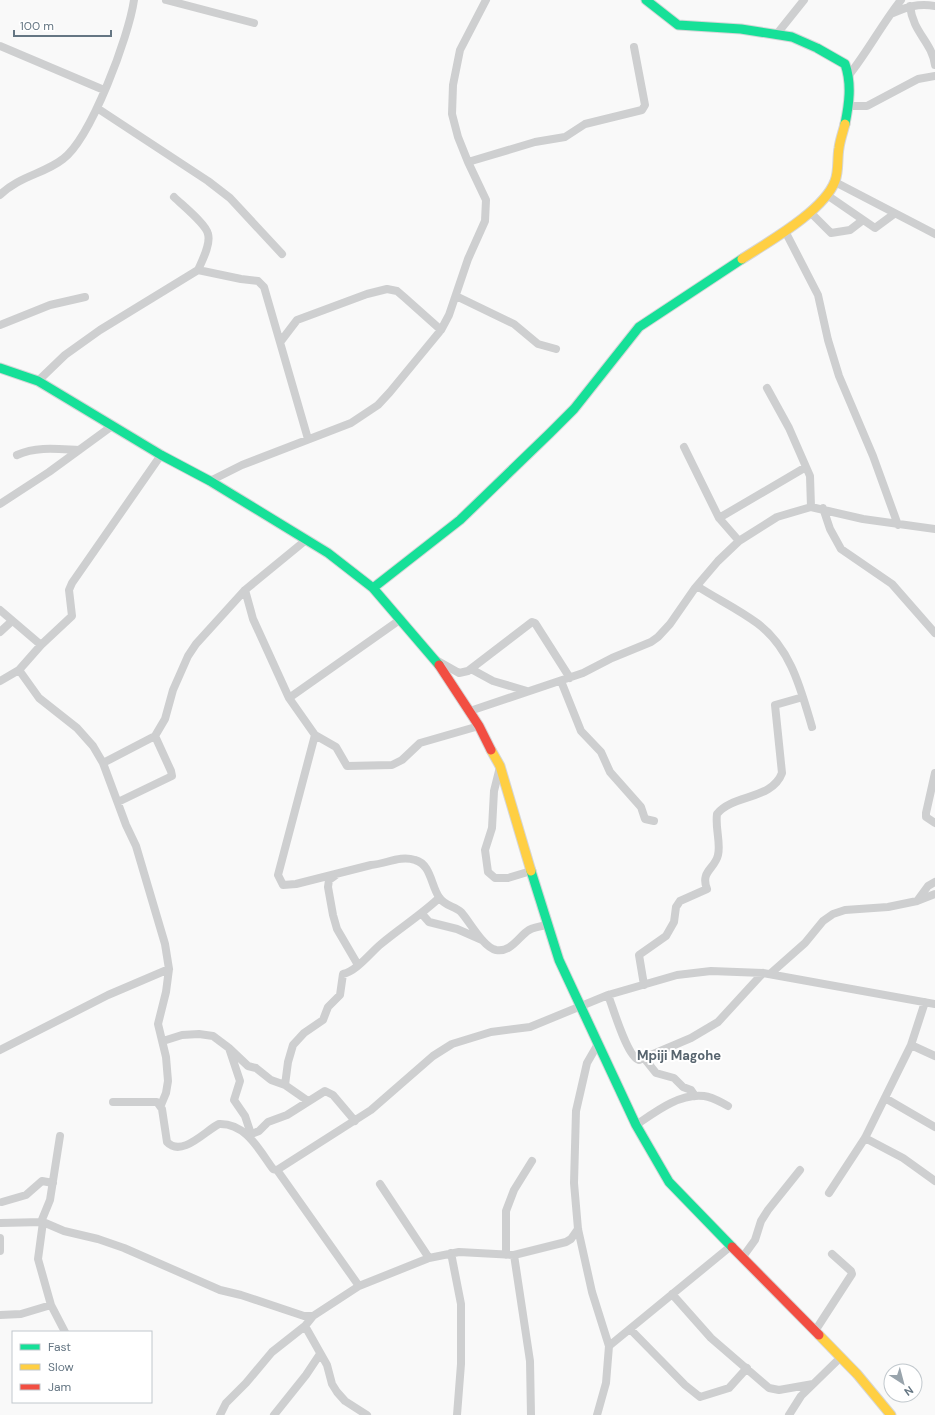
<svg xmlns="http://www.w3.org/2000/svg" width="935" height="1415" viewBox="0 0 935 1415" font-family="'DM Sans',sans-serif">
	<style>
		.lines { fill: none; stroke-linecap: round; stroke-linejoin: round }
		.fast-casing { stroke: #d5d6d7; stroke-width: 11 }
		.slow-casing { stroke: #d5d6d7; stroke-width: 11 }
		.jam-casing { stroke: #d5d6d7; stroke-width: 11 }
		.street { stroke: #cecfd0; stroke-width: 8 }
		.fast { stroke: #16e098; stroke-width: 9 }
		.slow { stroke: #ffcf43; stroke-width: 9 }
		.jam { stroke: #f24e42; stroke-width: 9 }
		.labels { text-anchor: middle; stroke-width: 4; stroke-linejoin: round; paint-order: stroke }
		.quarter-label { font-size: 13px; font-weight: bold; fill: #57646e; stroke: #fff }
	</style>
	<rect width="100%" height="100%" fill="#f9f9f9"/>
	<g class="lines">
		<!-- fast casing -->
		<g class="fast-casing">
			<path id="fast" d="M646 0 678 25 741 29 792 37 817 48 845 64C852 84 849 104 845 124
				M0 368 38 381 161 455 210 481 328 553 373 588 439 665
				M373 588 460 520 550 433 574 409 639 327 742 259
				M531 871 559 960 636 1125 669 1182 732 1247"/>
		</g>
		<!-- slow casing -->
		<g class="slow-casing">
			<path id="slow" d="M742 259C768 242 824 211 835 181 839 171 837 159 839 148 840 140 843 132 845 124
				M491 750 500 766 531 871
				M819 1335 857 1374 891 1415"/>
		</g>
		<!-- jam casing -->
		<g class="jam-casing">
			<path id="jam" d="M439 665 479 726 491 750
				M732 1247 819 1335"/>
		</g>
		<!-- street -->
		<path class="street" d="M166 0 254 23
			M910 6C913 33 932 42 935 65
			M891 14C906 7 918 3 935 6
			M776 35 804 0
			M0 46 104 90
			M849 75C868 51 882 24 901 0
			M849 106H867L918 79 935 76
			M97 108 208 181 230 198 282 254
			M468 162 535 142 565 137 585 124 642 110 645 105 634 47
			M835 182 935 234
			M0 195C19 176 44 174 63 159 91 138 129 36 134 0
			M827 195 875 228 894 214
			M174 197C182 205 206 224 208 234 211 244 202 261 198 270
			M810 212 831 233 850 230 863 220
			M785 231 818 295 828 340 839 376 873 456 898 525
			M456 296 514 324 538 344 556 349
			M0 325 50 305 85 297
			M281 341 297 320 367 294 387 289 397 291 404 297 441 330
			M38 381 65 355 100 330 198 270 241 279 258 281 264 287 308 439
			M767 388 789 428 810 476 811 507
			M684 447 719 518 739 541
			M17 455C37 446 58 449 79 450
			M161 455 72 583 69 590 72 616 41 645 19 670 39 698 77 728 93 746 103 763 126 825 136 846 165 944 169 969 166 992 158 1024 166 1057 168 1081 166 1093 161 1105
			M210 481 242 465 351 423 378 405 390 392 441 330 449 315 468 259 485 221 486 200 468 162 458 137 452 114 453 85 460 50 486 0
			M0 504 49 472 112 426
			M823 508 830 529 841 549 892 584 935 633
			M719 518 806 467
			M697 586C717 599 738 609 757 623 791 648 801 690 812 727
			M245 590 253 619 289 698 315 735 336 747 347 766 392 765 402 760 420 743 479 726
			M0 610 41 645
			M0 632 12 621
			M436 660 459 673 468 671 532 622 535 623 570 678
			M471 669 493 681 527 691
			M0 681 19 670
			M561 681 581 731 601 752 610 772 641 807 645 819 654 821
			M289 698 401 619
			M470 711 583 673 612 658 651 642 658 637 670 624 695 588 718 561 739 541 777 517 811 507 863 519 935 529
			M315 735 278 875 283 885 296 884 371 865C386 864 400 855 415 860 431 864 431 886 439 897 444 906 455 906 461 912 470 922 483 947 496 950 511 953 519 936 529 930 534 927 541 926 547 925
			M103 763 155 736 165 719 173 690 188 656 196 644 245 590 306 540
			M500 767 494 791 492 828 485 850 488 872 495 878H508L531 871
			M935 773 926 813V817L935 823
			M118 802 172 776 171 771 155 736
			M336 875 329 880 328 887 333 915 337 929 358 965
			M917 901 928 886 935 882
			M422 914 429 922 457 929 482 940
			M770 974 805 943 823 921 833 914 845 910 888 907 917 901 935 894
			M644 985 639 955 666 936 674 922 676 907 680 901 707 889C700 871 715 869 718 855 721 843 715 828 717 814 733 794 772 800 782 773L775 705 803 697
			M608 995C613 1007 627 1057 639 1060L691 1038 718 1022 763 973
			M163 1041 182 1035 199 1034 213 1036 229 1048 248 1066 256 1068 271 1080 285 1085 308 1101
			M911 1045 935 1056
			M229 1048 240 1081 234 1100 245 1116 251 1134
			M0 1050 108 995 169 969
			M644 1058 656 1073 674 1078 683 1087 691 1090 695 1096
			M285 1085 288 1062 293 1045 304 1033 323 1020 328 1007 340 995 343 974C357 971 370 953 381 944 400 928 421 915 439 898
			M885 1098 935 1127
			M113 1102H157L162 1109 167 1142C182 1158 206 1130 219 1124 246 1123 259 1150 273 1169L277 1170 371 1110 433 1056 452 1044 491 1032 530 1027 608 995 677 975 711 971 763 973 935 1004
			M636 1125C655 1112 679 1093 704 1096 713 1097 720 1102 728 1106
			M249 1135 259 1131 268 1122 287 1115 325 1091 333 1095 355 1121
			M865 1138 903 1158 935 1181
			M277 1170 359 1286
			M380 1184 429 1258
			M829 1193 865 1138 911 1045 925 1002
			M2 1202 26 1195 42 1181 53 1183
			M41 1222 50 1200 60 1136
			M43 1222 38 1259 51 1305 65 1332
			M0 1223 43 1222 64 1231 98 1239 124 1248 220 1290 241 1295 304 1316H313L359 1286 429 1258 459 1252 514 1255 566 1242 571 1239 578 1229
			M0 1238V1251
			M451 1253 461 1304V1364L457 1415
			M506 1255V1211L514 1190 532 1161
			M514 1255 530 1361 531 1415
			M742 1258 755 1240 761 1221 768 1210 800 1170
			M672 1294 711 1338 769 1388 779 1390 813 1384
			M0 1315 21 1314 51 1305
			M305 1326 327 1365 332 1384 337 1392 345 1401 367 1415
			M630 1329 685 1385 700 1397 729 1388 747 1368
			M815 1331 852 1274 851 1271 832 1254
			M609 1346 731 1246
			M220 1415 226 1403 246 1383 272 1352 305 1326 313 1316
			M274 1415 306 1375 320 1354
			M597 1415 606 1383 609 1346 592 1292 578 1229 574 1183 576 1111 587 1063 598 1044
			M789 1415 801 1396 841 1357"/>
		<!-- fast -->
		<use href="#fast" class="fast"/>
		<!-- slow -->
		<use href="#slow" class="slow"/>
		<!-- jam -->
		<use href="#jam" class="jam"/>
	</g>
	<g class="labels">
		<!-- quarter labels -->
		<g class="quarter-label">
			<text x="679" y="1060">Mpiji Magohe</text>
		</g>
	</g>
	<!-- legend -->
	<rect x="12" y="1331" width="140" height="72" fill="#ffffff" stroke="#c1c8cd"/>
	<rect x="20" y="1344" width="20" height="6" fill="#16e098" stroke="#c1c8cd"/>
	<text x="48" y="1351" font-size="12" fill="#657683">Fast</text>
	<rect x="20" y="1364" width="20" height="6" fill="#ffcf43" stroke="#c1c8cd"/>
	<text x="48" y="1371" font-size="12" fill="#657683">Slow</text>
	<rect x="20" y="1384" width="20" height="6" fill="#f24e42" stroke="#c1c8cd"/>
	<text x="48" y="1391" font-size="12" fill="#657683">Jam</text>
	<!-- north arrow -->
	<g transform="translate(903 1383) rotate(144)"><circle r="19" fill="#ffffff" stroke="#c1c8cd"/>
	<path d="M0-3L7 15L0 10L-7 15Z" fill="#99a4ac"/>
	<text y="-6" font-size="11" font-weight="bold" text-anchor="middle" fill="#657683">N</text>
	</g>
	<!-- scale -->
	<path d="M14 30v6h97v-6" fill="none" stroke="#657683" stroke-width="2"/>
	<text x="20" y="30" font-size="12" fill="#657683" stroke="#ffffff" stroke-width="3" paint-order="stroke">100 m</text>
</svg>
